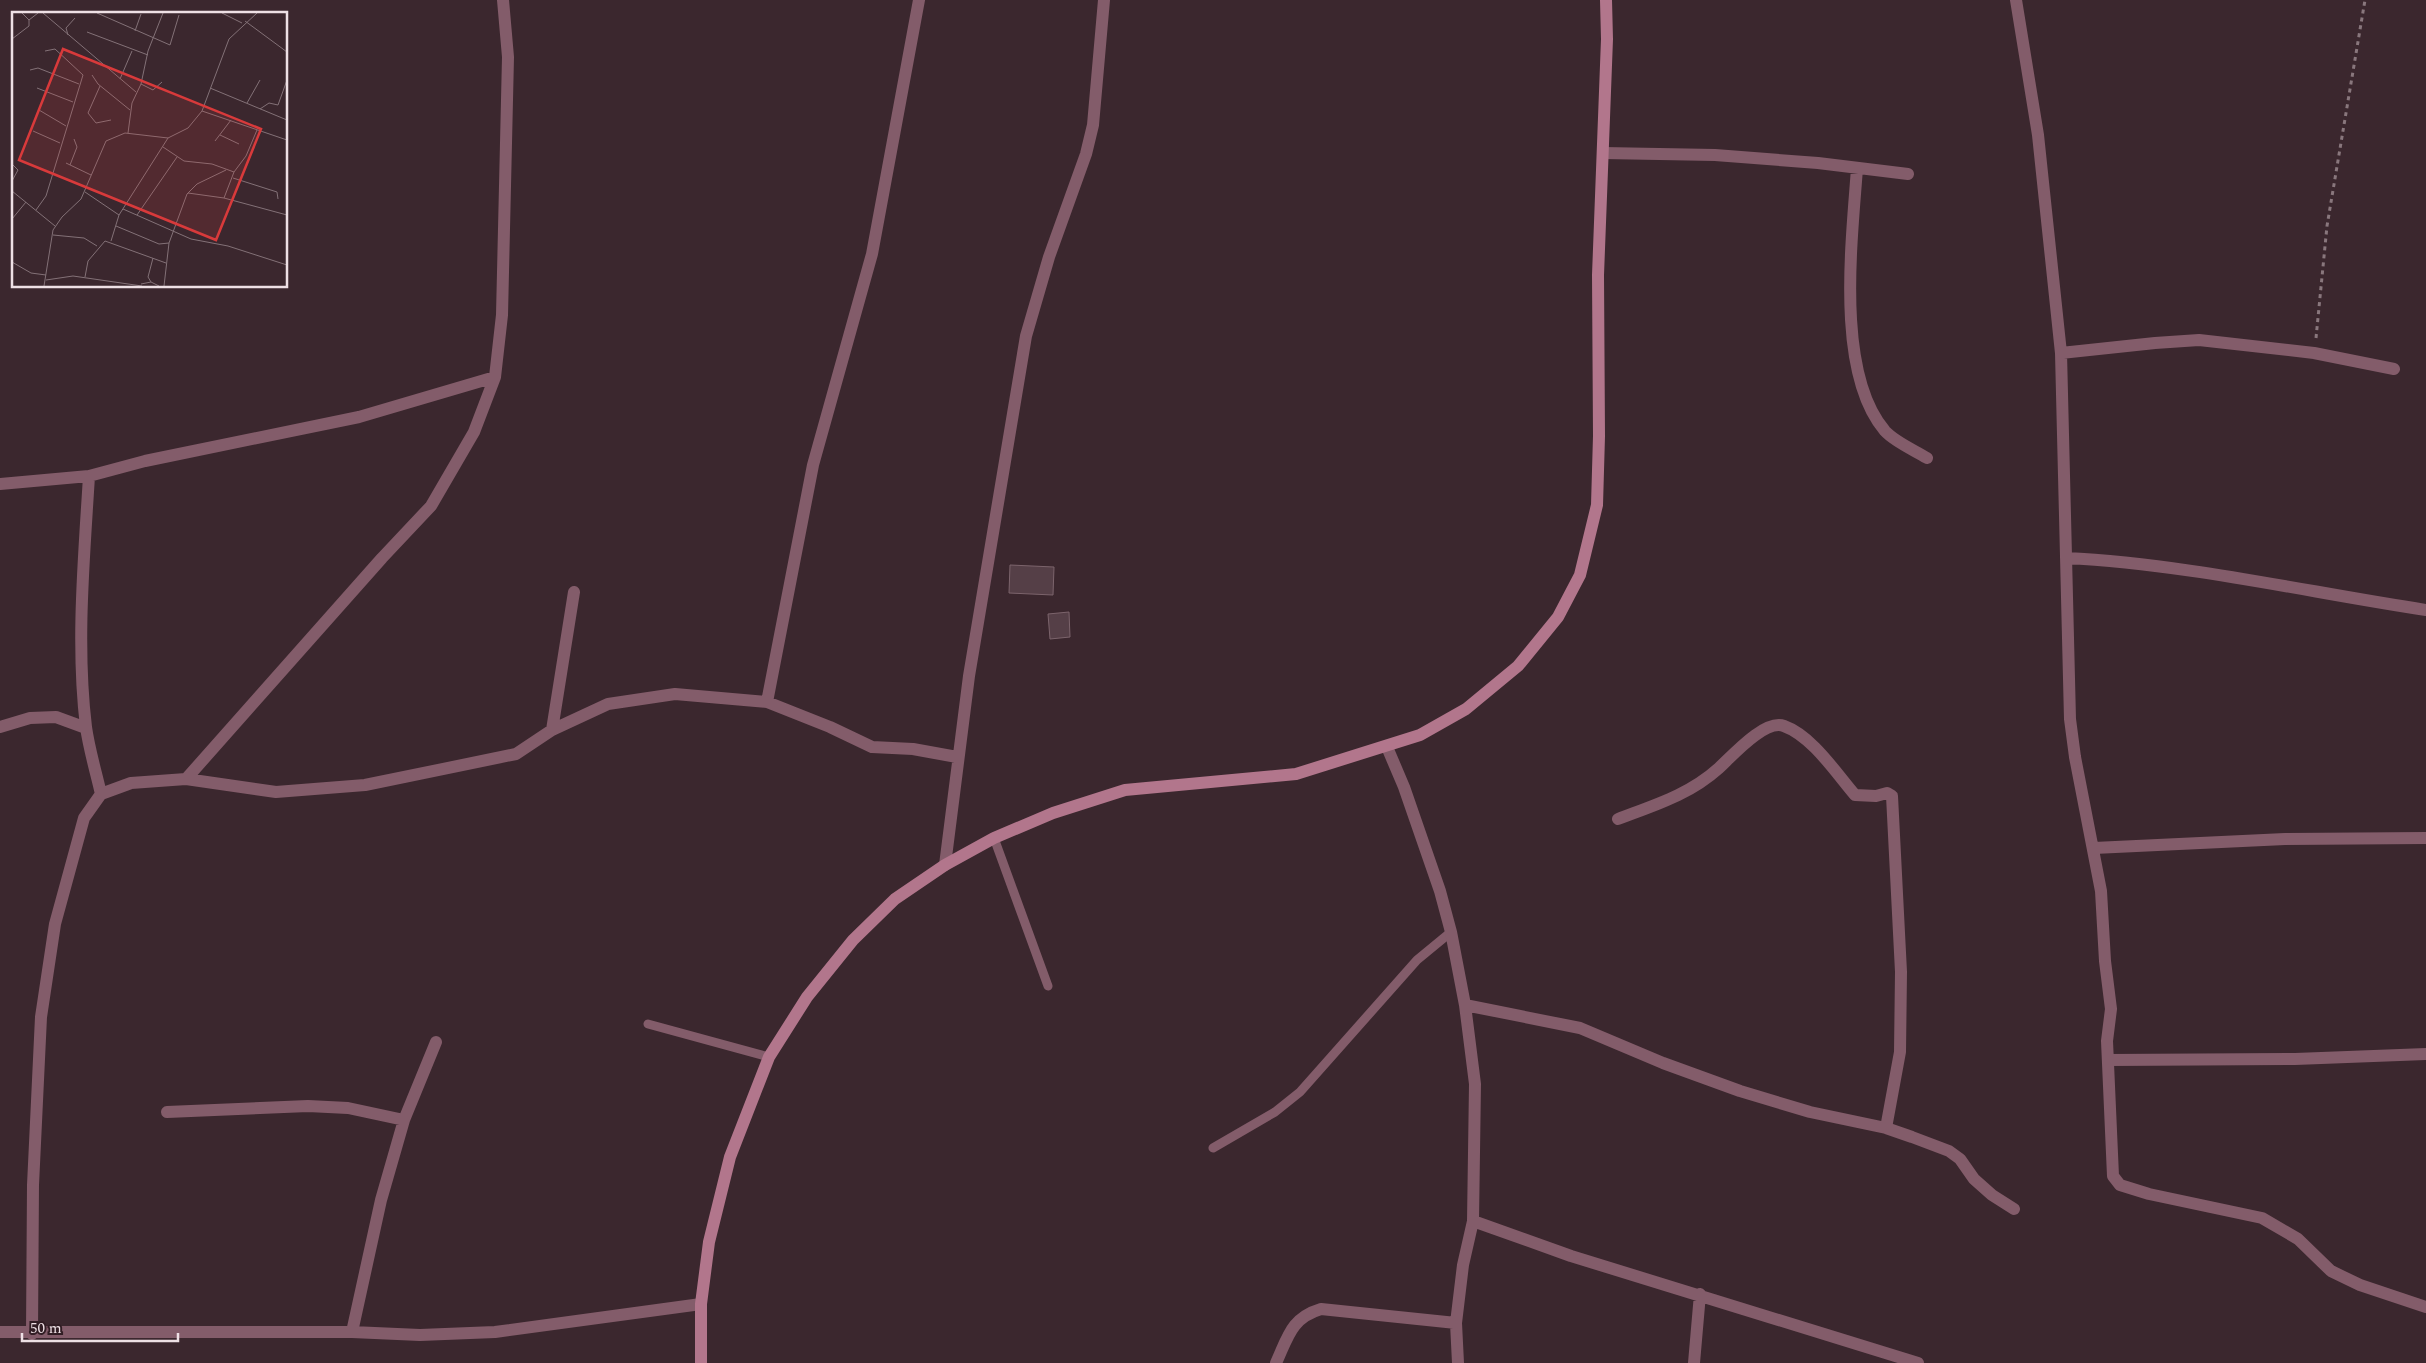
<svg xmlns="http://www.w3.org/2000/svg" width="2426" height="1363" viewBox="0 0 2426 1363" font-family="Spectral,serif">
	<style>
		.building { fill: #553f47; stroke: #7c646c }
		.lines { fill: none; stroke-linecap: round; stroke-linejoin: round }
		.path { stroke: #89777d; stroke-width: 3; stroke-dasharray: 4 4; stroke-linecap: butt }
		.service { stroke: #835c6a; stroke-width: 9 }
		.minor { stroke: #835c6a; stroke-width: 12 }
		.secondary { stroke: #b2768c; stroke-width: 12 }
		.inset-road { fill: none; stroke: #837177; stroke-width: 1 }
		.view { fill: #d83a3b; fill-opacity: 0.15; stroke: #d83a3b; stroke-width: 2.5 }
		.inset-edge { fill: none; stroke: #eee0e5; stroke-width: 2.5 }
	</style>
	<rect width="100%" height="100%" fill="#3b272e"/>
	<!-- building -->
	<path class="building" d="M1010 565 1054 567 1053 595 1009 593Z
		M1069 612 1070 637 1050 639 1048 614Z"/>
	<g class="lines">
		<!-- path -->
		<path class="path" d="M2316 338 2327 226 2365 0"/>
		<!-- service -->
		<path class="service" d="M994 838 1048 986
			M648 1024 769 1057
			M1213 1148 1275 1112 1300 1092 1417 960 1451 932"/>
		<!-- minor -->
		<path class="minor" d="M2016 0 2038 135 2061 353 2070 719 2075 757 2101 891 2105 961 2111 1009 2107 1041 2113 1176 2120 1185 2149 1194 2262 1218 2298 1239 2331 1271 2360 1285 2426 1307
			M1603 153 1715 155 1818 163 1908 174
			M1857 168C1852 240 1835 373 1885 431 1895 442 1914 450 1927 458
			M2061 353 2155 343 2199 340 2314 353 2394 369
			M89 476C84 559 76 644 86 727 89 749 96 772 101 794
			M0 484 89 476 145 461 359 417 495 377
			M2066 558C2187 564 2307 592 2426 610
			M767 702 813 465 872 254 919 0
			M0 727 30 718 56 717 86 728
			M552 730 574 592
			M1387 747 1404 787 1440 891 1451 932 1465 1005 1475 1084 1473 1221 1463 1265 1456 1323 1458 1363
			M186 779 382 558 431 506 474 432 495 377 502 315 508 57 503 0
			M1618 819C1655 805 1689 795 1719 768 1733 755 1765 719 1784 726 1812 736 1836 773 1855 795L1876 796 1887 793 1892 796 1901 972 1900 1052 1886 1128
			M2094 848 2285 839 2426 838
			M945 865 969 676 1026 336 1049 257 1086 154 1093 125 1104 0
			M1465 1005 1580 1028 1663 1063 1740 1091 1810 1112 1886 1128 1912 1137 1949 1151 1960 1159 1974 1179 1992 1195 2014 1209
			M2108 1060 2295 1059 2426 1054
			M167 1112 308 1106 348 1108 404 1120
			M1473 1221 1571 1256 1918 1363
			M0 1332H352L420 1335 495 1332 701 1304
			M352 1332 381 1200 404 1120 436 1042
			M32 1334 33 1185 41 1017 55 924 84 818 101 794 131 783 186 779 276 792 365 785 516 754 552 730 608 704 675 694 767 702 830 727 872 747 913 749 957 757
			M1276 1363C1288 1337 1291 1318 1321 1309L1456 1323
			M1694 1363 1700 1294"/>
		<!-- secondary -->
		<path class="secondary" d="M701 1363V1304L709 1242 730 1157 769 1057 807 997 853 940 895 899 945 865 994 838 1053 813 1125 790 1296 774 1420 735 1466 709 1518 666 1558 617 1580 575 1597 505 1599 436 1598 275 1607 39 1606 0"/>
	</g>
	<!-- overview -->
	<g transform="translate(12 12)">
		<rect width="275" height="275" fill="#3b272e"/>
		<path class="inset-road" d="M10 1 17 8 26 1M31 1 124 80M85 1 158 33 167 3M210 1 230 11M233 9 275 40M123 19 129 2M75 20 136 43M56 23 54 16 63 6M0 27 17 14V8M18 58 26 56 67 72M80 63 86 72 118 98M108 67 120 39M129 72 141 78 150 70M88 74 76 101 84 111 99 108M25 76 61 90M198 76 275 108M235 91 248 68M248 97 257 91 266 93 275 68M27 98 54 114M190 99 275 128M21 119 48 131M116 121 120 91 129 72 136 39 151 1M208 123 227 132M203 129 219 108M151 135 172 149 200 152 222 160 234 144 245 118M54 151 79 163M0 152 6 158 0 169M58 153 65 135 62 127M221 166 265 180 266 187M0 179 43 214M73 180 107 203M176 181 212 186 275 203M212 186 222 160M111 197 179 227 216 234 275 253M24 198 34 184 71 63 43 37 33 39M125 203 165 145M0 207 14 190M104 214 147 232 157 231M41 223 72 226 85 234M99 229 107 203 156 126M0 250 19 261 34 263M73 265 76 249 93 229 154 251M34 268 61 264 130 274M139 270 136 265 141 246M129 272 139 270 147 274M32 274 41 218 50 205 69 187 94 129 113 121 156 126 176 116 190 99 217 27 245 1M152 274 157 231 175 182 185 172 214 158"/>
		<path class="view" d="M51 37 249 117 204 228 7 148Z"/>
		<rect width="275" height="275" class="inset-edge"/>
	</g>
	<!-- scale -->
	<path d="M22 1333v8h156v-8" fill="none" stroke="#eee0e5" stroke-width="2.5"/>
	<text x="30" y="1333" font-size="15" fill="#eee0e5" stroke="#311d24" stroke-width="4" paint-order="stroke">50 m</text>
</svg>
